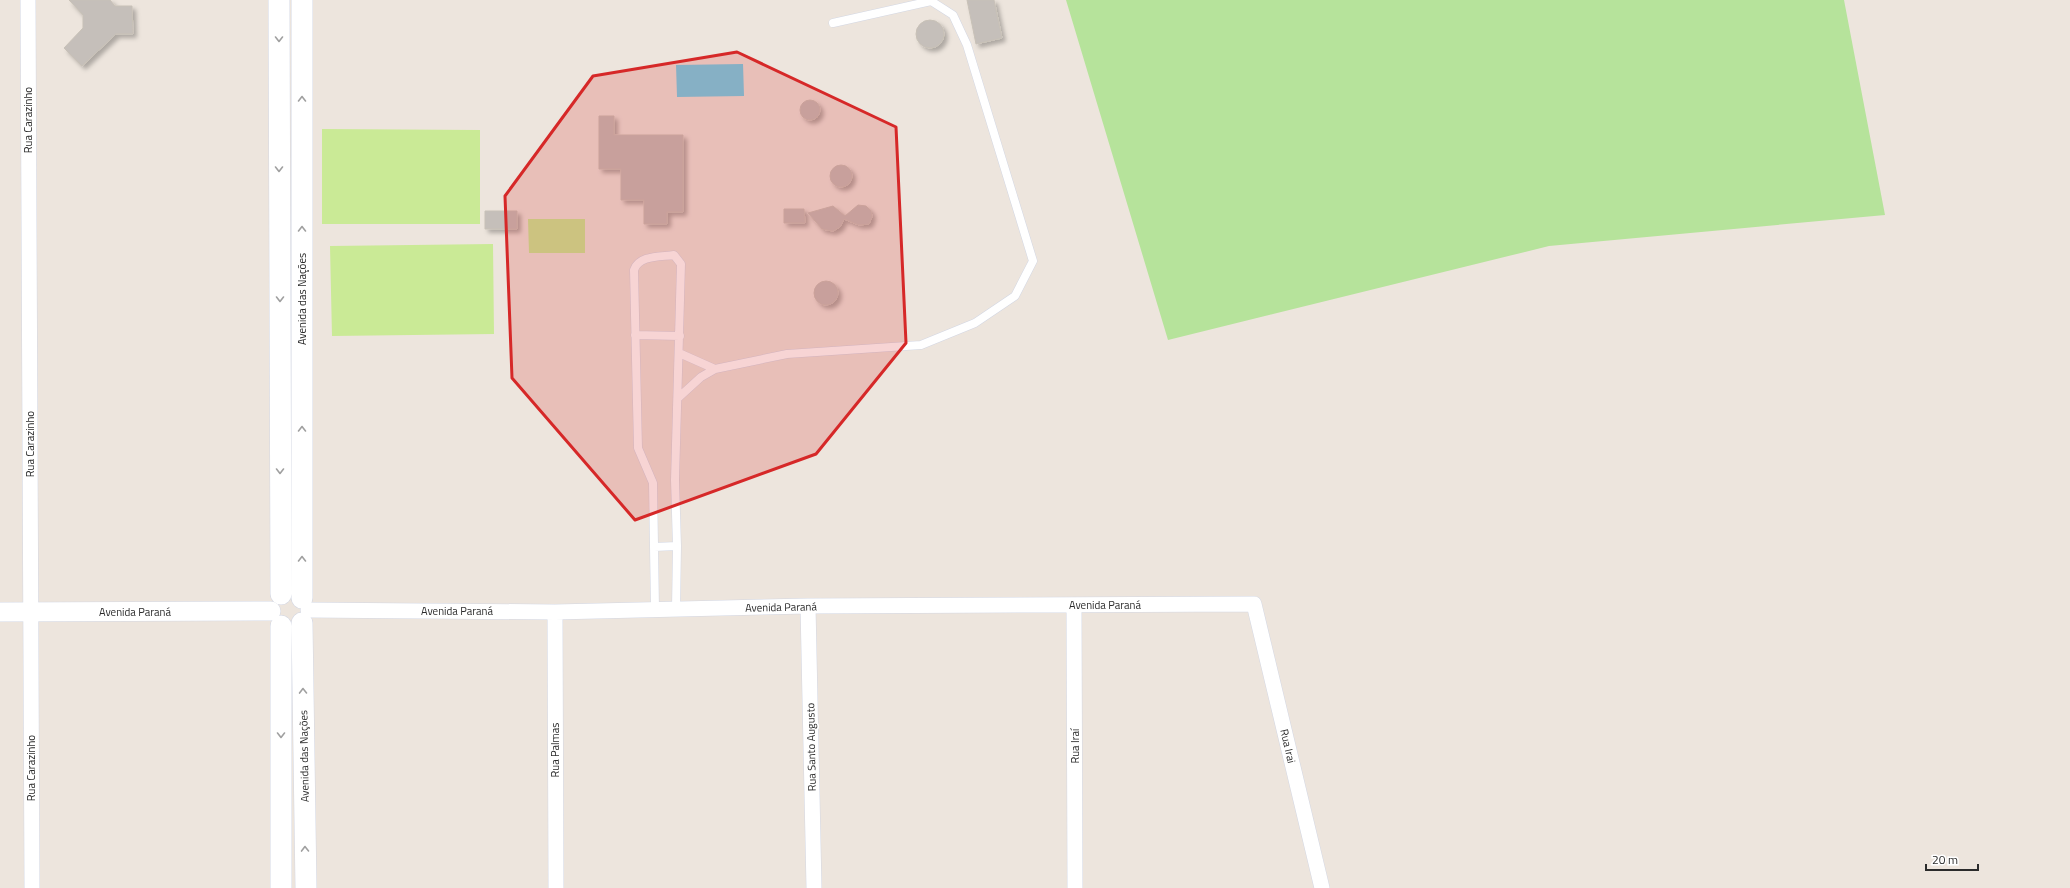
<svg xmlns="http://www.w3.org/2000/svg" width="2070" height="888" viewBox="0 0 2070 888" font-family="'Titillium Web',sans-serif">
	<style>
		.green { fill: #b6e39b }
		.pitch { fill: #caea96 }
		.water { fill: #72d2ed }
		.building { fill: #c5bfba; stroke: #c8c1b7; filter: url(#shadow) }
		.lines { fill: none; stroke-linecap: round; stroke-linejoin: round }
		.service-casing { stroke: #d3d7e3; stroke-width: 9 }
		.minor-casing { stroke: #d3d7e3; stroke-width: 16 }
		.tertiary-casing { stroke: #d3d7e3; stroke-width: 20 }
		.secondary-casing { stroke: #d3d7e3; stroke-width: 22 }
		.service { stroke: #fff; stroke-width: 8 }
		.minor { stroke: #fff; stroke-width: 15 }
		.tertiary { stroke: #fff; stroke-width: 19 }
		.secondary { stroke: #fff; stroke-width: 21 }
		.oneway { stroke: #a0a0a0 }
		.marked { fill: #d62828; fill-opacity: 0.2; stroke: #d62828; stroke-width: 3; stroke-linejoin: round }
		.labels { text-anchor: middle; stroke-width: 3.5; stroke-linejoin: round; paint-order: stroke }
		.street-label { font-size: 11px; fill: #2b2b2b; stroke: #fff }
	</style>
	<defs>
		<filter id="shadow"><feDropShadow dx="3.5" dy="3.5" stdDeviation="2" flood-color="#0004"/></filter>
	</defs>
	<rect width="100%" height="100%" fill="#ede5dd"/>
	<!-- green -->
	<path class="green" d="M1066 0H1844L1885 215 1549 246 1168 340Z"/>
	<!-- pitch -->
	<path class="pitch" d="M322 129 480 130V224H322Z
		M528 219H585V253H529Z
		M493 244 494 334 332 336 330 246Z"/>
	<!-- water -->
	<path class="water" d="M743 64 744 96 677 97 676 65Z"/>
	<!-- building -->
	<path class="building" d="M69 0H110L115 6H132L133 34H116L82 66 64 48 83 28V15Z
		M967 0H994L1002 38 976 44Z
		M916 34a14 14 0 1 1 28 0a14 14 0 1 1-28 0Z
		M800 110a10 10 0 1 1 20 0a10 10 0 1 1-20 0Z
		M599 116H614V135H683V212H667V224H644V200H621V169H599Z
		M830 176a11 11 0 1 1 22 0a11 11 0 1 1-22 0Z
		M858 205 866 206 871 211 872 217 869 224 859 225 844 219 840 227 833 231 822 229 808 213 833 206 845 216Z
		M784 209H804L805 223H784Z
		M485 211H517V229H485Z
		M814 293a12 12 0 1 1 24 0a12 12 0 1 1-24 0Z"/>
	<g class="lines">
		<!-- service casing -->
		<g class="service-casing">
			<path id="service" d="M635 335 680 336
				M679 353 715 369
				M678 398 701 377 715 369 787 354 921 345 975 323 1015 296 1033 261 967 45 953 15 931 1 833 23
				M654 547 677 546
				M655 609 653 483 638 448 634 270C639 255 660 257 674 255L681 264 675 480 677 546 676 609"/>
		</g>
		<!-- minor casing -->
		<g class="minor-casing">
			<path id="minor" d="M28 0 32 888
				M1074 605 1075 888
				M808 606 814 888
				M308 610 555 612 808 606 1254 604 1322 888
				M555 612 556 888"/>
		</g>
		<!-- tertiary casing -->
		<g class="tertiary-casing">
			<path id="tertiary" d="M0 612 271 611"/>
		</g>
		<!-- secondary casing -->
		<g class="secondary-casing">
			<path id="secondary" d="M279 0 281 594
				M302 0V598
				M302 623 306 888
				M281 888V626"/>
		</g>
		<!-- service -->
		<use href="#service" class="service"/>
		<!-- minor -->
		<use href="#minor" class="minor"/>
		<!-- tertiary -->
		<use href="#tertiary" class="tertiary"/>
		<!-- secondary -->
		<use href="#secondary" class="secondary"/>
	</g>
	<!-- one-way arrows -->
	<defs><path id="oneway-chevron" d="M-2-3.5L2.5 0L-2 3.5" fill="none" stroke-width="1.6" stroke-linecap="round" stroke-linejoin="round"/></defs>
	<g class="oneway">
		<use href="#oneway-chevron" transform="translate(279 39) rotate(90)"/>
		<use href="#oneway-chevron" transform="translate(302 99) rotate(-90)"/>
		<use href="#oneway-chevron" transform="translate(279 169) rotate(90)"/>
		<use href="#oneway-chevron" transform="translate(302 229) rotate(-90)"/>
		<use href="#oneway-chevron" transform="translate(280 299) rotate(90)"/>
		<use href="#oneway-chevron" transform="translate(302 429) rotate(-90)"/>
		<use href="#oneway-chevron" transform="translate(280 471) rotate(90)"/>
		<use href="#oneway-chevron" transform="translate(302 559) rotate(-90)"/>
		<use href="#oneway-chevron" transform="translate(303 691) rotate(-91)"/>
		<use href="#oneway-chevron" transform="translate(281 735) rotate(90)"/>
		<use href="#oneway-chevron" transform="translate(305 849) rotate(-91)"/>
	</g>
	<!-- marked area -->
	<path class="marked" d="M737 52 896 127 906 343 816 454 635 520 512 378 505 196 593 76Z"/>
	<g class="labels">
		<!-- street labels -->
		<g class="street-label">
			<text transform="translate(28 120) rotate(-90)" y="4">Rua Carazinho</text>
			<text transform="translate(302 299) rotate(-90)" y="4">Avenida das Nações</text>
			<text transform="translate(30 444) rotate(-90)" y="4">Rua Carazinho</text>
			<text x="1105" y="609">Avenida Paraná</text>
			<text transform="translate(781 607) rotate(-1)" y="4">Avenida Paraná</text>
			<text x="457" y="615">Avenida Paraná</text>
			<text x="135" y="616">Avenida Paraná</text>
			<text transform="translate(1075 746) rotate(-90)" y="4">Rua Iraí</text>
			<text transform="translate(1288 746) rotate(77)" y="4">Rua Irai</text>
			<text transform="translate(811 747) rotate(-91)" y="4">Rua Santo Augusto</text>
			<text transform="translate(555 750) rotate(-90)" y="4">Rua Palmas</text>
			<text transform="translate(304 756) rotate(-91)" y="4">Avenida das Nações</text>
			<text transform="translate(31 768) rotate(-90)" y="4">Rua Carazinho</text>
		</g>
	</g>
	<!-- scale -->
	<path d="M1926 864v6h52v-6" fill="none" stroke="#2b2b2b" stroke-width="2"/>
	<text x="1932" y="864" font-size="12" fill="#2b2b2b" stroke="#ffffff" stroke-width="3" paint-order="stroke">20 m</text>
</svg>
